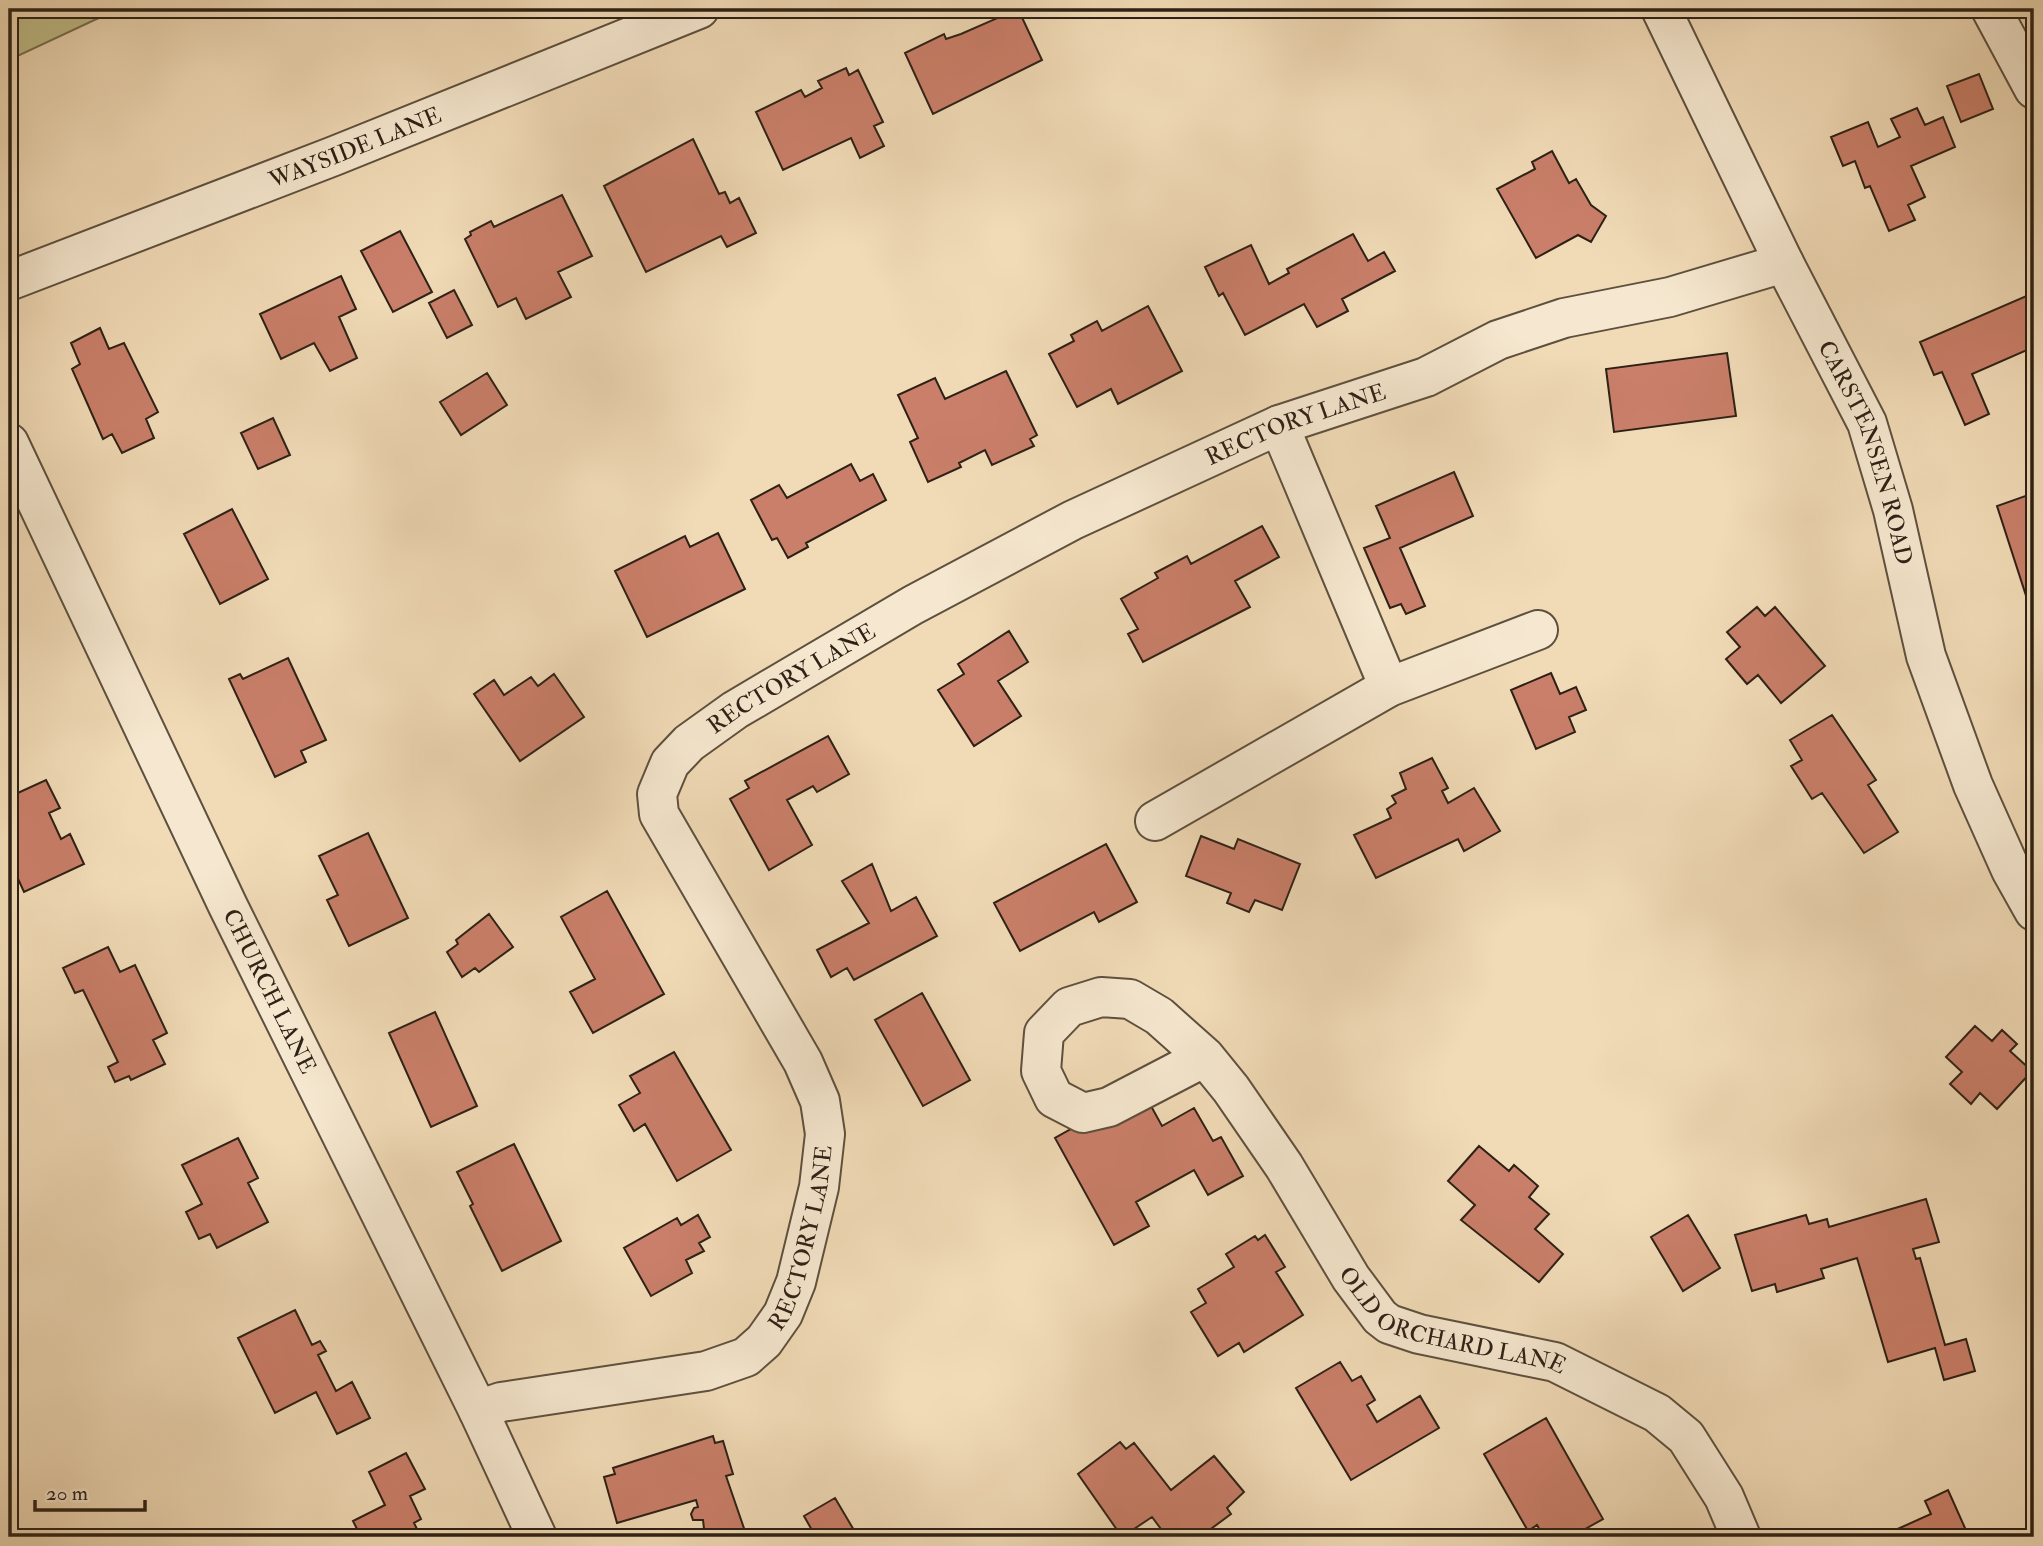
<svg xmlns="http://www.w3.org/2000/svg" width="2043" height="1546" viewBox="0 0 2043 1546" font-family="'IM FELL Double Pica',serif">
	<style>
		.green { fill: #c1be8a; stroke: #777050; stroke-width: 2 }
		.building { fill: #ca7f6a; stroke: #2d2116; stroke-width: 2 }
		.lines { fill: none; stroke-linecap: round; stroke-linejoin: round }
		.minor-casing { stroke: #5e503e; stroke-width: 42 }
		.minor { stroke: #f6e8d0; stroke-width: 38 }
		.labels { text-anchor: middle; stroke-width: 5; stroke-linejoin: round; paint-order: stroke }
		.street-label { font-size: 23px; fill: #2d2116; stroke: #f6e8d0 }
	</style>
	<rect width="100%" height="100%" fill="#f1dbb7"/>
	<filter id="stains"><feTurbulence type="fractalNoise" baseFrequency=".00286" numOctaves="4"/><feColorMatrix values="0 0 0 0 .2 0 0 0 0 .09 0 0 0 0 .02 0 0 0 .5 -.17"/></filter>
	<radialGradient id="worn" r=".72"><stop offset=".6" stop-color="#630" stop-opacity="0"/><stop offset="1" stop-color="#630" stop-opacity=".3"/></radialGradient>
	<!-- green -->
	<path class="green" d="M9 9H118L9 60Z"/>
	<!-- building -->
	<path class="building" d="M1018 9 1042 60 933 114 905 53 944 34 946 39 961 34Z
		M846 68 849 75 858 70 883 122 874 126 884 146 860 158 851 138 783 170 756 112 801 90 805 97 822 88 818 81Z
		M1979 74 1993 109 1961 122 1947 86Z
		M1917 108 1925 125 1943 117 1955 147 1911 166 1925 197 1908 205 1915 220 1889 231 1870 186 1865 188 1855 161 1843 166 1831 137 1868 122 1878 147 1900 137 1891 119Z
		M693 139 719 194 725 192 730 203 739 198 756 233 727 247 721 236 646 272 604 186Z
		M1552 151 1569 183 1576 179 1591 205 1606 216 1591 242 1578 235 1536 258 1497 189 1535 169 1532 162Z
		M562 195 592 256 558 272 571 297 526 319 516 298 498 307 465 239 471 235 470 232 491 221 494 227Z
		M400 231 432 292 393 312 361 251Z
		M1353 234 1368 261 1384 252 1395 271 1342 299 1348 311 1317 327 1304 304 1245 335 1223 293 1219 296 1205 267 1251 245 1269 284 1289 273 1287 269Z
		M341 276 356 309 339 317 357 358 330 371 314 343 281 359 260 314Z
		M454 290 472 325 447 338 429 303Z
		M2031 294 2034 301V347L1972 374 1989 414 1965 425 1942 372 1934 375 1920 342Z
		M1148 306 1182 371 1118 404 1111 389 1077 407 1049 354 1074 341 1071 335 1097 321 1102 331Z
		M100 328 109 349 124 343 158 412 146 419 154 438 122 453 112 434 103 439 72 369 80 364 71 343Z
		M1727 353 1736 416 1614 432 1606 369Z
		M1006 371 1037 435 1030 439 1034 446 992 465 985 450 959 463 961 467 928 482 910 442 918 438 898 395 935 378 945 399Z
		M487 373 507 405 461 435 440 402Z
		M273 418 290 455 258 469 241 433Z
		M851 464 860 481 873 474 886 500 806 543 808 547 788 558 777 538 772 540 751 500 779 485 787 498Z
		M1454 472 1473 516 1400 548 1425 606 1406 614 1401 604 1390 608 1364 548 1390 538 1376 506Z
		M2034 493V606L2030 608 1997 506Z
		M232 509 268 579 220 604 184 534Z
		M1262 526 1279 557 1235 581 1250 607 1143 662 1128 634 1138 629 1121 599 1158 578 1155 573 1187 556 1191 564Z
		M718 533 745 589 647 637 615 571 685 536 690 547Z
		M1757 607 1765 616 1775 607 1825 666 1781 703 1758 675 1747 684 1726 659 1740 647 1727 632Z
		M1009 631 1028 662 998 681 1021 716 974 746 938 690 964 674 958 664Z
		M288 658 326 740 301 751 306 762 275 777 229 679 240 674 243 679Z
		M1551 673 1560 694 1576 687 1586 710 1569 717 1575 732 1536 749 1511 690Z
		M554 674 584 717 520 761 474 694 494 680 504 695 531 677 538 686Z
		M1832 715 1876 780 1868 785 1898 832 1864 853 1822 793 1812 799 1791 766 1802 760 1790 740Z
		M828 736 849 774 817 792 813 786 787 800 812 845 769 870 730 799 749 788 745 781Z
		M1432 758 1448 788 1442 791 1448 803 1474 788 1500 831 1464 851 1458 839 1376 878 1354 835 1391 818 1387 809 1396 803 1392 796 1406 789 1400 773Z
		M46 780 60 808 49 813 61 839 70 834 84 864 24 892 9 859V797Z
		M368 833 408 918 349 946 327 900 338 895 319 856Z
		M1201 836 1234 849 1238 839 1300 864 1282 910 1255 900 1249 912 1227 903 1231 893 1186 876Z
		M1106 844 1137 902 1099 922 1094 912 1020 951 994 903Z
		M872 864 891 911 916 897 937 936 854 980 847 968 831 977 817 950 869 923 842 881Z
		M607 891 664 994 593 1033 570 992 595 979 561 917Z
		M489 914 513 947 479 972 475 968 462 977 447 952 458 944 456 940Z
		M108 947 120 972 135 965 167 1033 153 1040 165 1064 131 1080 129 1076 115 1082 108 1067 118 1062 83 990 75 993 63 968Z
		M922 993 970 1080 923 1106 875 1020Z
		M435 1012 477 1106 431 1127 389 1033Z
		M1975 1026 1992 1041 2002 1030 2017 1044 2010 1051 2032 1071 1997 1109 1980 1093 1971 1104 1950 1084 1962 1072 1946 1057Z
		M674 1052 731 1150 677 1181 645 1124 634 1131 619 1105 640 1093 630 1076Z
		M1135 1077 1162 1126 1194 1108 1213 1141 1221 1137 1243 1176 1208 1195 1194 1170 1136 1202 1149 1226 1114 1245 1055 1138 1112 1106Z
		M238 1138 258 1178 248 1183 268 1222 217 1248 210 1234 199 1239 186 1212 202 1204 182 1165Z
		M514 1144 561 1241 502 1271 470 1206 473 1204 457 1172Z
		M1479 1146 1509 1171 1514 1165 1538 1186 1529 1197 1549 1214 1535 1229 1563 1254 1539 1282 1461 1220 1475 1205 1448 1181Z
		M1926 1199 1939 1242 1913 1249 1916 1259 1920 1258 1945 1345 1966 1339 1975 1371 1944 1380 1935 1348 1888 1362 1857 1258 1821 1269 1824 1278 1777 1292 1775 1284 1752 1291 1735 1235 1806 1215 1809 1224 1827 1219 1829 1227Z
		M698 1215 710 1237 699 1243 704 1251 686 1260 692 1273 651 1296 624 1248 677 1218 681 1225Z
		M1688 1215 1720 1268 1683 1291 1651 1237Z
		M1265 1235 1285 1267 1276 1272 1303 1315 1244 1352 1239 1343 1218 1356 1191 1312 1206 1303 1198 1289 1234 1267 1226 1254 1255 1236 1258 1240Z
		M295 1310 312 1345 320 1341 326 1351 318 1355 336 1391 352 1382 370 1418 337 1434 316 1392 275 1413 238 1338Z
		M1340 1362 1352 1381 1361 1376 1375 1400 1367 1405 1377 1422 1420 1396 1439 1428 1351 1480 1296 1388Z
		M1546 1418 1603 1519 1571 1537H1544L1537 1525 1528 1531 1484 1454Z
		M713 1436 715 1443 723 1441 733 1474 726 1476 747 1537H705L703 1520H693L691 1514 694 1508 698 1507 696 1500 617 1523 604 1477 615 1474 613 1468Z
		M1120 1442 1126 1449 1134 1443 1171 1490 1214 1456 1244 1492 1227 1508 1231 1514 1200 1537H1167L1152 1517 1122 1537 1078 1474Z
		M406 1453 425 1489 410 1496 421 1519 414 1523 419 1533 415 1537H361L353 1521 385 1505 369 1472Z
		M1948 1490 1969 1537H1896L1893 1531 1931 1514 1925 1501Z
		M835 1498 858 1537H805L813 1532 804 1516Z"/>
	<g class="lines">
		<!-- minor casing -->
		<g class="minor-casing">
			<g id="minor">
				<path id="s1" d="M1661 9 1784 263 1867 423 1893 510 1926 656 1973 785 2011 870 2034 911"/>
				<path d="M1991 9 2034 89"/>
				<path id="s2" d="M9 281 334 156 699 9"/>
				<path d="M1279 425 1389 687"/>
				<path id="s3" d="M9 443 228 906 478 1410 537 1537"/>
				<path d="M1155 821 1389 687 1538 630"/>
				<path id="s4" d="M1205 1057 1109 1107 1083 1113 1054 1098 1041 1071 1044 1033 1069 1007 1101 997 1130 999 1159 1016 1205 1057 1231 1089 1284 1166 1351 1278 1380 1317 1389 1324 1419 1334 1555 1362 1657 1413 1686 1437 1724 1497 1741 1537"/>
				<path id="s5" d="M478 1410 501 1402 706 1371 746 1357 764 1341 783 1314 796 1282 819 1187 825 1134 820 1101 803 1062 659 814 657 794 670 763 689 743 735 710 913 605 1073 520 1279 425 1426 377 1498 340 1564 318 1670 297 1784 263"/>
			</g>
		</g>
		<!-- minor -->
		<use href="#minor" class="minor"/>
	</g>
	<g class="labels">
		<!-- street labels -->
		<g class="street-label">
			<text dy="8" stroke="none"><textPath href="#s2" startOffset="371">WAYSIDE LANE</textPath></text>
			<text dy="8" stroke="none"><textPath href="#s5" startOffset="1648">RECTORY LANE</textPath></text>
			<text dy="8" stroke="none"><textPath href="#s1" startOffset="490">CARSTENSEN ROAD</textPath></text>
			<text dy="8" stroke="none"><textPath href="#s5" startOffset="1082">RECTORY LANE</textPath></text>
			<text dy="8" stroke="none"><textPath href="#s3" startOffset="607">CHURCH LANE</textPath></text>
			<text dy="8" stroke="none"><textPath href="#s5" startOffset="410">RECTORY LANE</textPath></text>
			<text dy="8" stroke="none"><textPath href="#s4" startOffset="810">OLD ORCHARD LANE</textPath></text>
		</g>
	</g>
	<!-- margin -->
	<rect width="2043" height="1546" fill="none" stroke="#f1dbb7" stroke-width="35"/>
	<rect x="10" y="10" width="2022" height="1525" fill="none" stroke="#2d2116" stroke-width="3.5"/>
	<rect x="18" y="18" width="2008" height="1511" fill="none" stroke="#2d2116" stroke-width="2"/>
	<!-- scale -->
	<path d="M35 1500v10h110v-10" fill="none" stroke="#2d2116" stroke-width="3.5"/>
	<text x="46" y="1500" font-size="21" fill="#2d2116" stroke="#f6e8d0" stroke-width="5" paint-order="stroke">20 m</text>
	<rect width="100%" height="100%" filter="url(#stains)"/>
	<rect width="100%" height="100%" fill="url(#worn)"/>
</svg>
